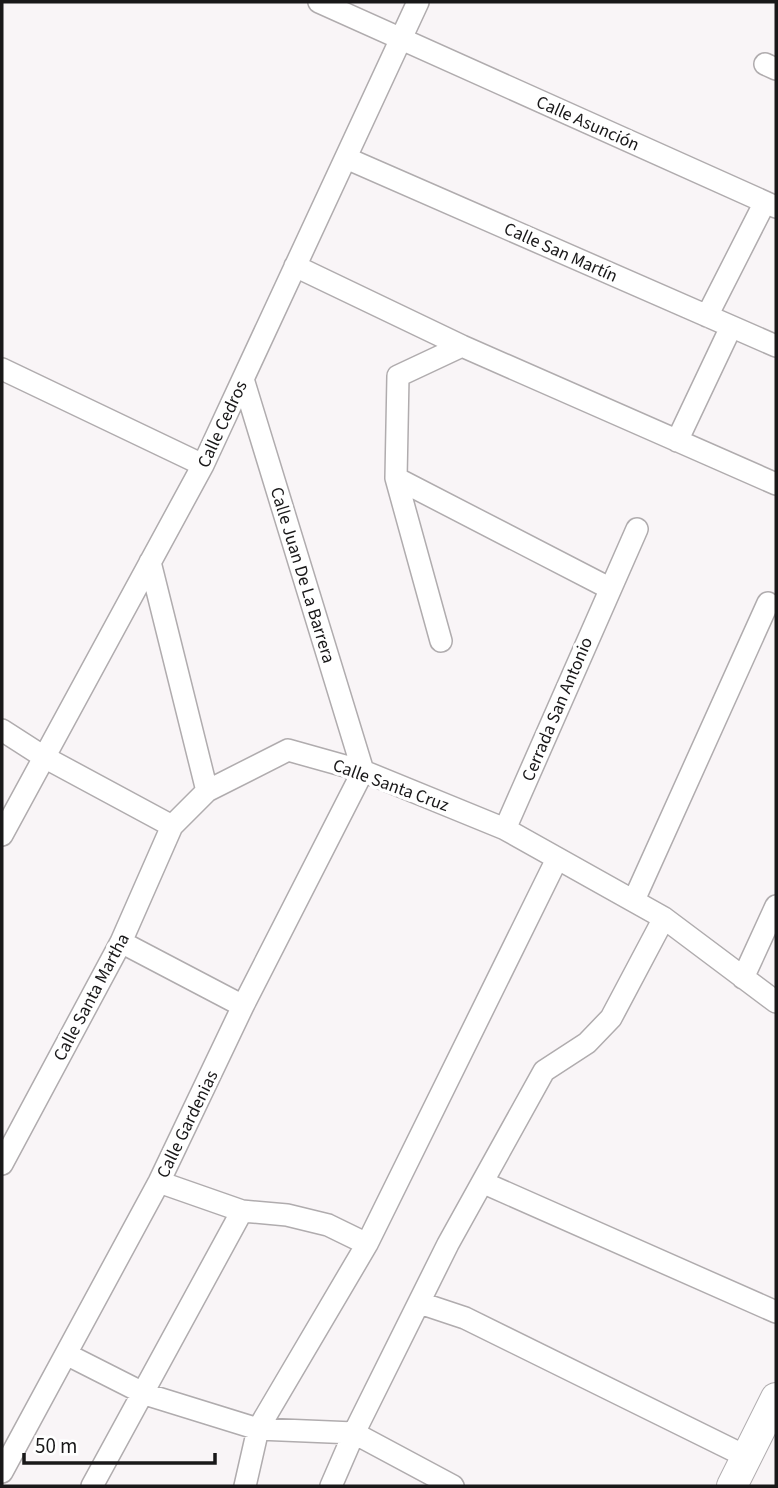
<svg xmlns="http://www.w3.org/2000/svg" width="778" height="1488" viewBox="0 0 778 1488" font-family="'Source Sans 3',sans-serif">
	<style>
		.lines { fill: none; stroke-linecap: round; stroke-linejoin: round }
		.minor-casing { stroke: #b0acae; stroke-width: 24 }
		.secondary-casing { stroke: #b0acae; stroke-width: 32 }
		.minor { stroke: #fff; stroke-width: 21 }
		.secondary { stroke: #fff; stroke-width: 30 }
		.labels { text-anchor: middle; stroke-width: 7; stroke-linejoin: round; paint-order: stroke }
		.street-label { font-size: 18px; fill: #191819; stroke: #fff }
	</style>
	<rect width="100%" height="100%" fill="#f9f5f7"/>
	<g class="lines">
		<!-- minor casing -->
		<g class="minor-casing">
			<path id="minor" d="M319 2 776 207
				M765 64 776 69
				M346 158 776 346
				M295 266 462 346 776 484
				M707 316 765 202
				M2 369 203 465
				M677 441 731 327
				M396 478 609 588
				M150 562 207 791
				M441 641 396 478 398 376 462 346
				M2 730 44 757 172 826
				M505 829 637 529
				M2 835 203 465 418 2
				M634 900 768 603
				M121 942 243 1006
				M743 978 776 906
				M2 1164 121 942 172 826 207 791 288 750 363 771 505 829 664 918 776 1002
				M159 1182 242 1211 287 1215 328 1225 367 1244
				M484 1183 776 1312
				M420 1303 465 1318 747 1457
				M66 1354 145 1394 258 1429 354 1433 453 1486
				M2 1472 159 1182 243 1006 363 771 243 379
				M92 1486 242 1211
				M245 1486 258 1429 367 1244 557 859
				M331 1486 354 1433 448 1244 544 1071 587 1043 611 1018 664 918"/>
		</g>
		<!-- secondary casing -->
		<g class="secondary-casing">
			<path id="secondary" d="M732 1486 776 1398"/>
		</g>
		<!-- minor -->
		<use href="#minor" class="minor"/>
		<!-- secondary -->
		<use href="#secondary" class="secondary"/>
	</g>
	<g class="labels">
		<!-- street labels -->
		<g class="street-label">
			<text transform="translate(588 123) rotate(24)" y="6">Calle Asunción</text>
			<text transform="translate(561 252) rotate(24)" y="6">Calle San Martín</text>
			<text transform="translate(222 424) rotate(-65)" y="6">Calle Cedros</text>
			<text transform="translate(303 575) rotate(73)" y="6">Calle Juan De La Barrera</text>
			<text transform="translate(557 709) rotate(-67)" y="6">Cerrada San Antonio</text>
			<text transform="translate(391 785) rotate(20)" y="6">Calle Santa Cruz</text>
			<text transform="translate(91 997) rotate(-62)" y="6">Calle Santa Martha</text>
			<text transform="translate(187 1124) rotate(-64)" y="6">Calle Gardenias</text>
		</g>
	</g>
	<!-- border -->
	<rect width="778" height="1488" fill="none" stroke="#191819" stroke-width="7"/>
	<!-- scale -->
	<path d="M24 1453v10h191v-10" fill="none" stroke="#191819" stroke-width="3.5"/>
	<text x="35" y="1453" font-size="21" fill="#191819" stroke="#ffffff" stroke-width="5" paint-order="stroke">50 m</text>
</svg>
